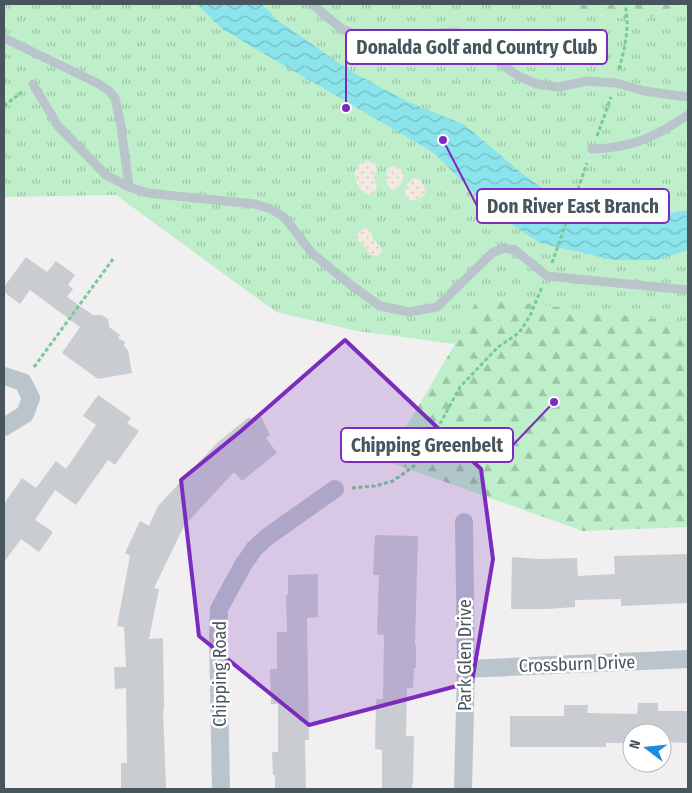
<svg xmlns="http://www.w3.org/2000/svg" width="692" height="793" viewBox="0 0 692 793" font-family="'Fira Sans Condensed',sans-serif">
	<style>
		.grass { fill: url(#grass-tufts) }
		.forest { fill: url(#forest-firs) }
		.sand { fill: url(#sand-dots) }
		.water { fill: url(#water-waves) }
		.building { fill: #c9cdd1 }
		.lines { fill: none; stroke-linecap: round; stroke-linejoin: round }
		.path { stroke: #76cc95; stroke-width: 3; stroke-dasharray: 4 2.5; stroke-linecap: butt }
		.lane { stroke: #bac5cb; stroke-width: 9 }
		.street { stroke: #bac5cb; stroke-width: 18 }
		.marked { fill: #7b2cbf; fill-opacity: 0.2; stroke: #7b2cbf; stroke-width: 4; stroke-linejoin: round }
		.labels { text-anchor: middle; stroke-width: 5; stroke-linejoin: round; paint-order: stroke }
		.street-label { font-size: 18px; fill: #47555c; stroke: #fff }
		.leader { fill: none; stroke: #7b2cbf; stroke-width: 2 }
		.callout-dot { fill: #7b2cbf; stroke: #fff; stroke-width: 2 }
		.callout { fill: #fff; stroke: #7b2cbf; stroke-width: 2 }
		.callout-label { font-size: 19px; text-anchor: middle; font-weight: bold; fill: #47555c }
	</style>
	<defs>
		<pattern id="grass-tufts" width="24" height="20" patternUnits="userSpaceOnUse" patternTransform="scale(1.25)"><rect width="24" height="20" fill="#beeeca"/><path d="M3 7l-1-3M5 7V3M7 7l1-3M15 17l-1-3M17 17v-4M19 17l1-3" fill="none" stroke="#9cc4a7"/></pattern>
		<pattern id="forest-firs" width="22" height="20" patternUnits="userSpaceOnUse" patternTransform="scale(1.25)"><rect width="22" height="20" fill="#beeeca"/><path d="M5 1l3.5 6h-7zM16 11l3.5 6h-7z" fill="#9cc4a7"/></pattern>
		<pattern id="sand-dots" width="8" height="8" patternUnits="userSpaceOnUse" patternTransform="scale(1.25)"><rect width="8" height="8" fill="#f2eae0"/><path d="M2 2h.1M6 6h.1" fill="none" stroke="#d1cbc3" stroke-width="1.8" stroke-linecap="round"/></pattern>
		<pattern id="water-waves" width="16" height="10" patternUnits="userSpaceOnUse" patternTransform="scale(1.25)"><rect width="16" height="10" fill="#8be4eb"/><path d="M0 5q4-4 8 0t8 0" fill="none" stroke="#73bcc2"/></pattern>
	</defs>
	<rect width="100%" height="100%" fill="#f1efef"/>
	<!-- grass -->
	<path class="grass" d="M4 4H565L579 13 643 20 684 4H688V323L478 297 455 344 357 331 276 312 116 195 4 197Z"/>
	<!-- forest -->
	<path class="forest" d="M565 4H684L643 20 579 13Z
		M478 297 688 323V527L583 531 386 461 455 344Z"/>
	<!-- sand -->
	<path class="sand" d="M369 161 375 163 378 169 374 177 377 188 374 193 370 195C353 190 347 163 369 161Z
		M392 166 399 167C408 176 402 186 392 190L388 187 386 178 387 169Z
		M414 178C422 178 426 187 425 194L421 198 411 201 406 197C403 189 407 183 414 178Z
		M365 228 371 232 373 239 381 247 382 252 378 256 370 255 364 246 357 239 358 232Z"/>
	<!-- water -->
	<path class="water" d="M197 4H262L277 20 352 72 406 101 465 125 524 175 559 200 598 218 629 220 688 210V250L656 260H614L540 243 493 212 434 153 222 29Z"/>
	<!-- building -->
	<path class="building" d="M26 257 47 272 56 261 75 275 68 285 73 289 67 297 93 315H102L108 319 109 327 120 335 118 338 125 342 124 346 128 350 132 373 98 379 62 353 80 327 30 290 20 304 4 292V287Z
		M98 395 131 418 127 423 139 431 115 465 108 460 76 505 55 490 35 520 53 532 39 552 21 539 4 562V504L22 478 36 488 56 461 66 469 96 425 83 416Z
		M259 413 270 435 266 438 277 453 242 481 234 472 198 511 184 526 154 588 159 589 149 639 163 638 164 709H163L166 789H121V763H127L126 688 115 689 114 667H126L124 627 117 626 130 556 125 553 140 521 149 526 158 506 217 443 249 417 251 419Z
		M375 535 418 536 415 645H416V668H414L413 688H407L406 736H414L413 784H412V789H382V750L375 749 376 699H383L384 635 377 634 379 575H373Z
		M688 554V603L621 606V599L575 600V607L548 609H511L512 557 538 559 577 558 578 576 615 574 614 556Z
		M318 574V617L307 618 309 740H305L306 789H275V775H273L272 752H278V704H271L270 669H277V632H287L286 595H288V575Z
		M638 703H658V711H688V743L667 742V733H632V743H606V747H510V716H564V705H588L587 713 637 714Z"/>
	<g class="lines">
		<!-- path -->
		<path class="path" d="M619 69C625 48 630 26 625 4
			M4 106 22 92
			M597 136 611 97
			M552 263 587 163
			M34 367 113 259
			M352 488 375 486 393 481 414 466 425 451 460 387 498 347 519 333 530 316 542 287"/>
		<!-- lane -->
		<path class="lane" d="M312 4 342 29 359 36 377 41 406 40 439 33 454 32 466 34 481 44 498 61 518 76 537 84 559 87 587 81 616 83 644 91 688 97
			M4 38 97 83 108 90 115 98 121 126 129 187 148 193 166 195 255 204 271 209 284 217 312 253 352 286 380 306 409 312 437 307 492 253 504 248 515 250 547 276 688 290
			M33 84 58 126 106 175 129 187
			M592 149C632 148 655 137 688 115"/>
		<!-- street -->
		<path class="street" d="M4 376 23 382 31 398 25 414 4 427
			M466 669 688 659
			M221 789 218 635 219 609 243 565 254 549 267 537 335 489
			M463 789 466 669 464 522"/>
	</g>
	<!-- marked area -->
	<path class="marked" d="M345 340 481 469 493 559 472 682 309 725 199 636 181 480 241 431Z"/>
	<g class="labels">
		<!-- street labels -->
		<g class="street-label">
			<text transform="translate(465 655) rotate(-90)" y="6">Park Glen Drive</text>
			<text transform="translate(577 664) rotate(-2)" y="6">Crossburn Drive</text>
			<text transform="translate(220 674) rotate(-90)" y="6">Chipping Road</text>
		</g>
	</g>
	<!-- callouts -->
	<path class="leader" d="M346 108L346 47M443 140L477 206M554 402L513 445"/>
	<g class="callout-dot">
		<circle cx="346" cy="108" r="5"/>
		<circle cx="443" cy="140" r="5"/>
		<circle cx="554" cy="402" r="5"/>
	</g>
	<g class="callout">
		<rect x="346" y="30" width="261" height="34" rx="5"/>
		<rect x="477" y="189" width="192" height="34" rx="5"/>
		<rect x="341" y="428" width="172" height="34" rx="5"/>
	</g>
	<g class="callout-label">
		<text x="477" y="54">Donalda Golf and Country Club</text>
		<text x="573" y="213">Don River East Branch</text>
		<text x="427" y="452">Chipping Greenbelt</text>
	</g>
	<!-- border -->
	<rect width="692" height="793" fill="none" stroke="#47555c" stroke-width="10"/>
	<!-- north arrow -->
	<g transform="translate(647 748) rotate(286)"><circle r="24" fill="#ffffff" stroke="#b5bbbe"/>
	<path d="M0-4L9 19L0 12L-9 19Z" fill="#1c8cde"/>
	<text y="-8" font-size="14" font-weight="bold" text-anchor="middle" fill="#47555c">N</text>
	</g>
</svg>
